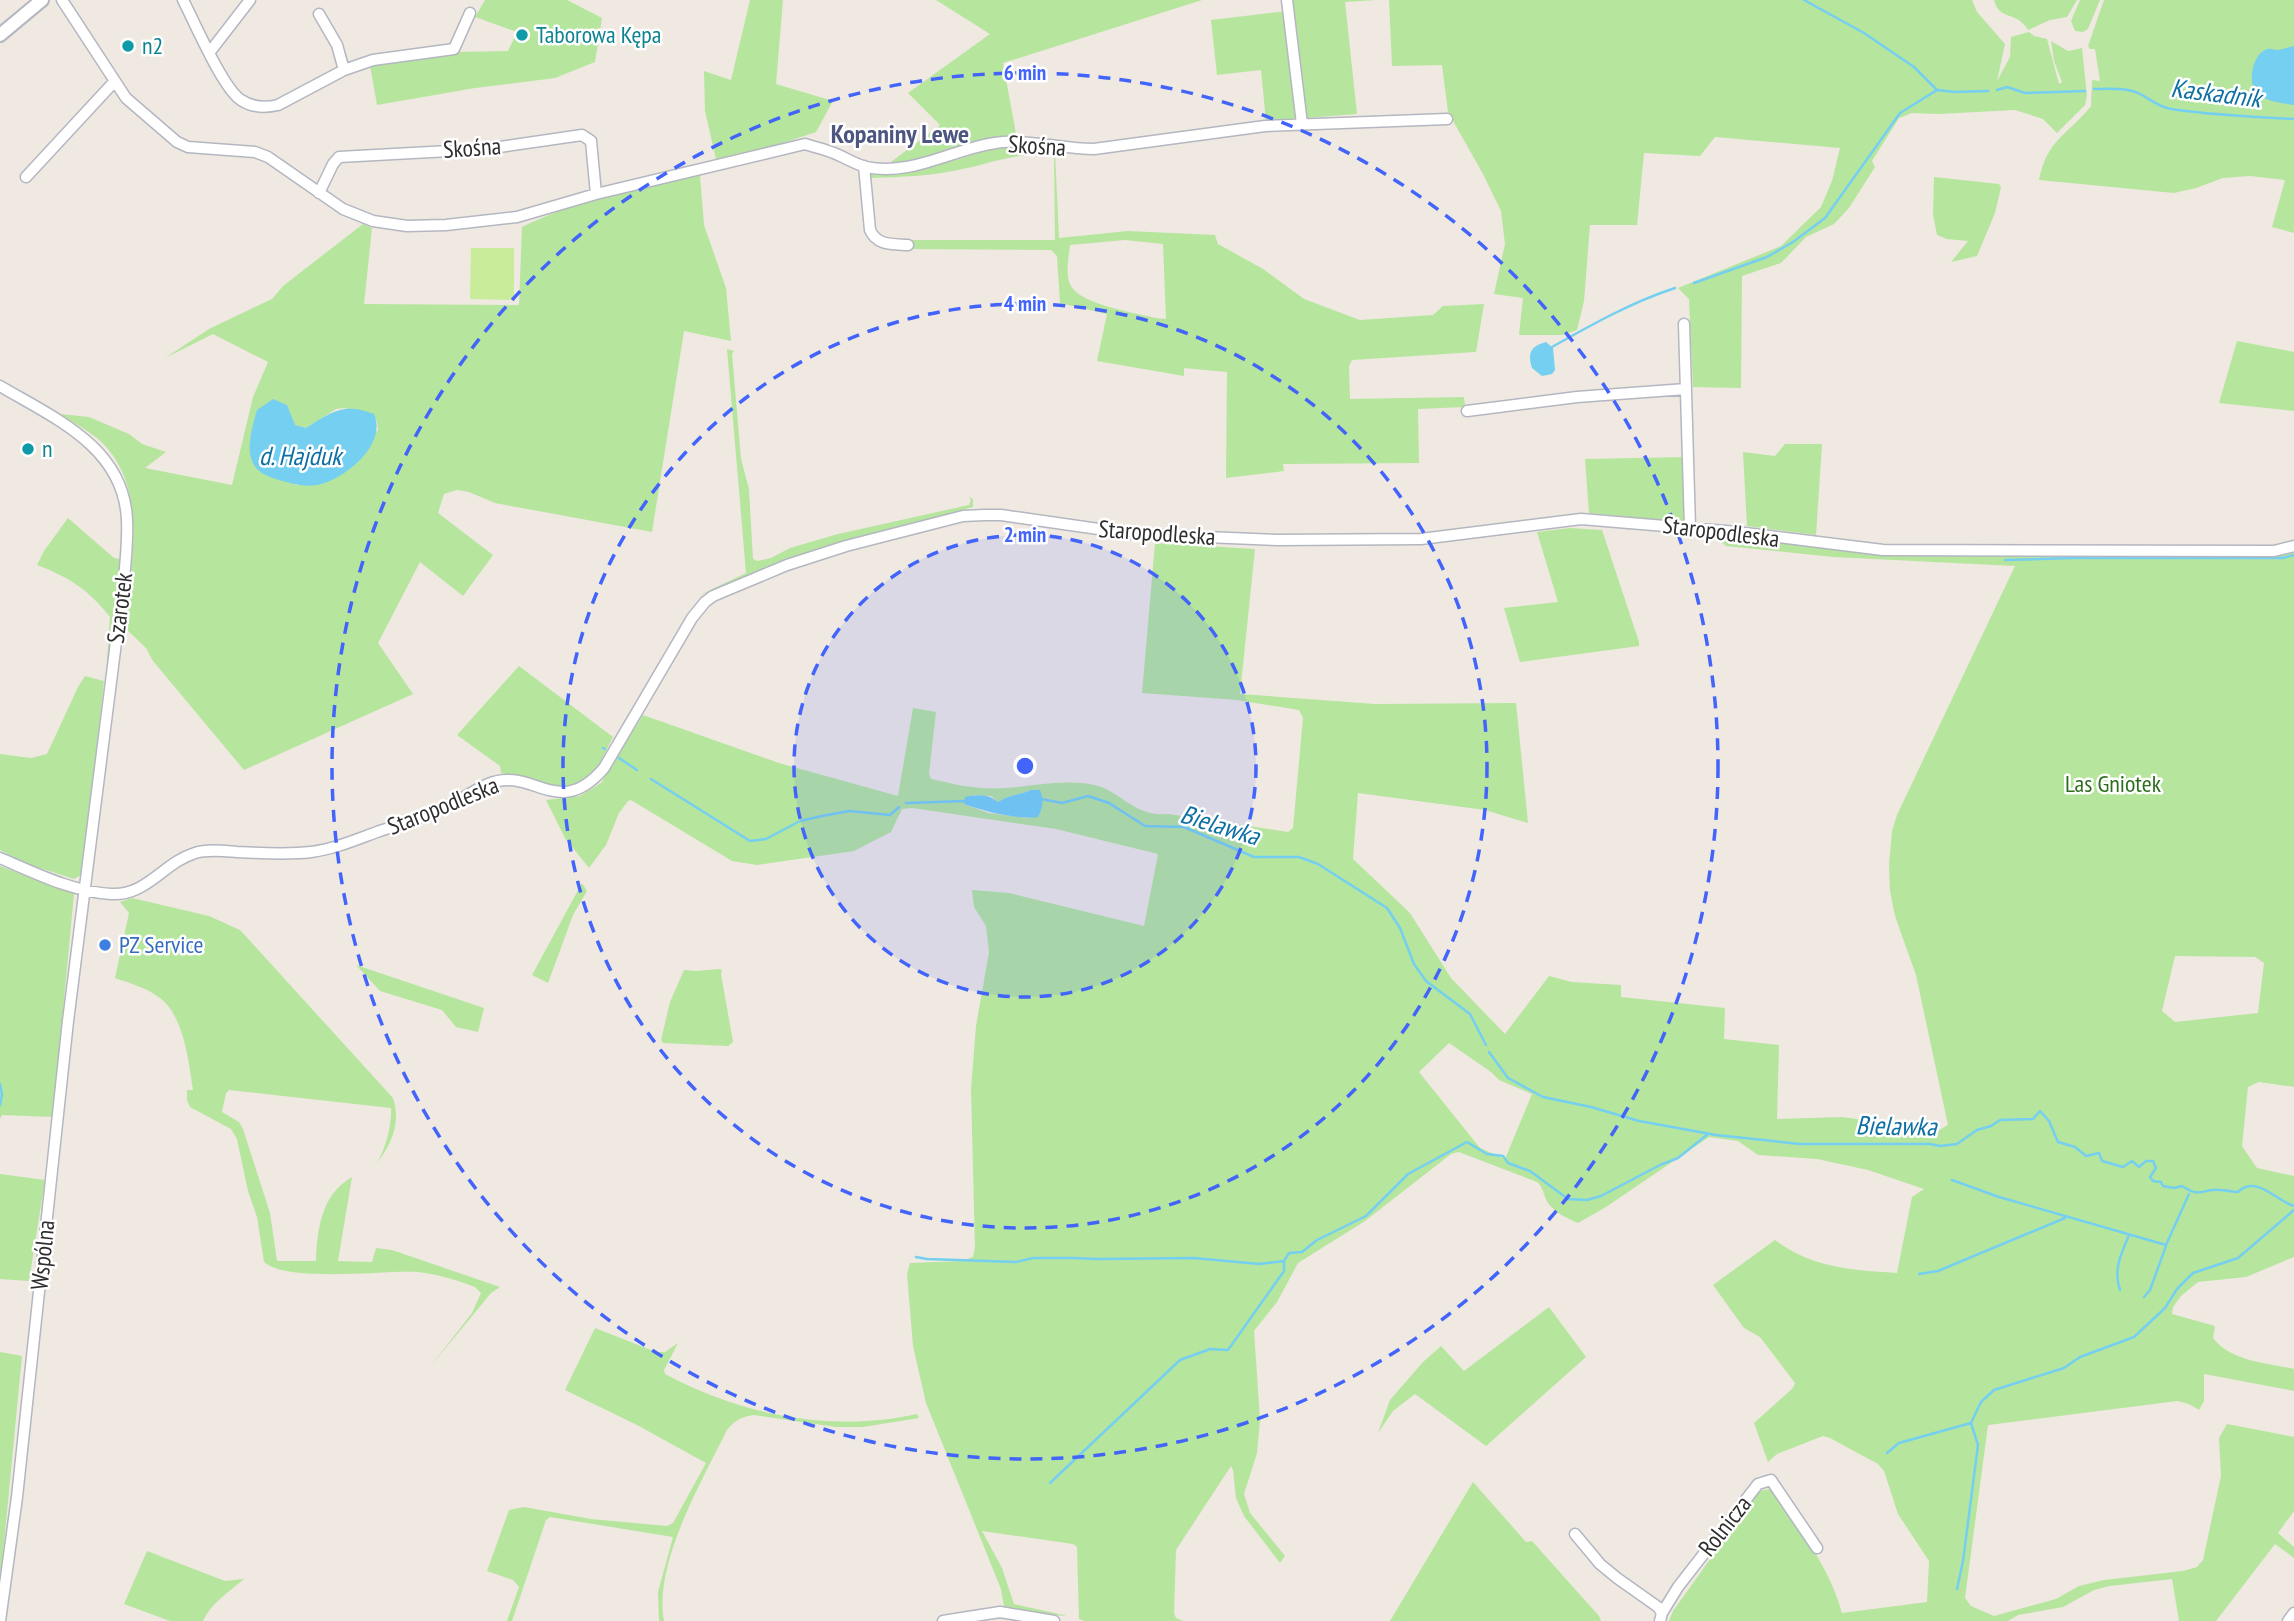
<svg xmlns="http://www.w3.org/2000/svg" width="2294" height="1621" viewBox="0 0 2294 1621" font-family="'PT Sans Narrow',sans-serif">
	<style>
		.green { fill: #b6e59e; fill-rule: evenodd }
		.pitch { fill: #c9ec9a }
		.water { fill: #75cff0 }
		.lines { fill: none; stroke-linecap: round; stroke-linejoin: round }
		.stream { stroke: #75cff0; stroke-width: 2.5 }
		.minor-casing { stroke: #b4b7c1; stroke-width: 13 }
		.tertiary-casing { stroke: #b4b7c1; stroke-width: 16 }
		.minor { stroke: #fff; stroke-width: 10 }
		.tertiary { stroke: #fff; stroke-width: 12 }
		.ring { fill: none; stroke: #4264fb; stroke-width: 3.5; stroke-dasharray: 12 9 }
		.culture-dot { fill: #0f9aa8; stroke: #fff; stroke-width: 2.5 }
		.shop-dot { fill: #3f7fe0; stroke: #fff; stroke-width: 2.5 }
		.labels { text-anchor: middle; stroke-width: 5; stroke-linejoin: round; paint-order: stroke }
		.culture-label { font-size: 24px; fill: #0d838f; stroke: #fff; text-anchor: start }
		.street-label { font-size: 24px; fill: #2e2e2e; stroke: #fff }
		.park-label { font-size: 24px; fill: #2c6e1b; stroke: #fff }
		.shop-label { font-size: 24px; fill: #366cbe; stroke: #fff; text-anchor: start }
		.water-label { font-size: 26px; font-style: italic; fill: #0d6fa3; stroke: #fff }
		.neighbourhood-label { font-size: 26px; font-weight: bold; fill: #4d5680; stroke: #fff }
		.centre { fill: #4264fb; stroke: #fff; stroke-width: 3.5 }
		.ring-label { font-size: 21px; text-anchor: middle; font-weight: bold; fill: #4264fb; stroke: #fff; stroke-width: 5; stroke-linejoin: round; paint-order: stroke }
	</style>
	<rect width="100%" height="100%" fill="#efe9e1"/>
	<!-- green -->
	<path class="green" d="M485 0H567L602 18 595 62 555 78 475 88 377 105 370 65 456 52 508 51 517 32 475 17Z
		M750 0H783L776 84 833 101 816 132 777 145 716 159 705 111 704 71 731 80Z
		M936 0H1202L1003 63 1017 139 896 164 891 162 940 125 908 93 990 34Z
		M1285 0H1376L1345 2 1357 114 1266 121 1261 70 1217 75 1211 20 1287 11Z
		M1389 0H1972L1977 12 2005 44 1997 81 2010 57 2011 37 2029 32 2034 36 2047 39 2059 84 2062 82 2054 61 2051 41 2068 51 2082 48 2087 96 2085 105 2057 133 2043 119 2015 110 1938 114 1912 113 1899 118 1872 161 1875 167 1849 208 1834 224 1806 237 1781 263 1742 276 1741 388 1693 387 1689 299 1678 288 1781 246 1821 207 1832 181 1840 148 1715 137 1700 156 1644 153 1637 225H1590L1584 301 1577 330 1562 335H1519L1523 298 1494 294 1505 244 1501 211 1483 174 1448 112 1442 65 1392 66Z
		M1994 0H2077L2067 17 2050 20 2028 30C2016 10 1999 21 1994 0Z
		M2080 0H2100L2088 29 2083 32 2075 31 2071 21Z
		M2104 0H2294V233L2272 227 2285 180 2250 176 2223 178 2196 188 2174 193 2039 180C2047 139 2068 135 2091 106L2092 80 2100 81 2095 49H2090L2088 46Z
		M1002 146 1035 148 1055 152 1059 238 1128 231 1215 235 1218 244 1263 269 1304 299 1360 320 1433 315 1443 306 1484 304 1476 352 1352 360 1349 366 1350 399 1464 397 1465 407 1418 409 1419 463 1283 464 1284 471 1226 478 1227 372 1184 368V376L1097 361 1107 314 1060 303 1057 256 1051 250 911 249 912 240H1055L1054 156C1018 151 993 163 958 170 929 176 901 177 872 178L870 183 869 171 910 170 939 165ZM1125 240 1163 244 1166 319 1156 318C1136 313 1077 304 1070 284 1065 273 1069 257 1070 245Z
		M700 175 704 225 726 288 731 341 684 331 652 532 495 503 469 492 457 490 444 494 438 513 493 555 463 596 420 562 378 643 413 694 244 770 153 661 146 648 125 628C130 570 148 497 108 449 96 434 75 424 60 414L89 417 129 434 142 444 166 452 145 468 232 485 253 397 268 362 213 334 165 358 209 329 272 299 283 286 363 224 372 228 364 304 519 305 522 227C578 200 639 185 700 175ZM344 408 373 414 377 422 378 430 323 484 295 485 291 416 294 425 306 428 336 409Z
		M1934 177 1999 184 2001 187 1995 213 1977 256 1951 262 1968 241 1947 239 1937 235 1933 214Z
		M2237 341 2294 352V411L2219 403Z
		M727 349 734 351 732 354 741 459 749 489 753 559 757 561 771 558 790 548 838 534 969 505 971 500 969 497 973 499V507L812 551 700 595 746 573Z
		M1785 444H1822L1816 535 1747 526 1743 452 1775 456Z
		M1686 457 1687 523 1589 513 1585 459Z
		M68 518 114 558 120 559 106 675 110 617C89 590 69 577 37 565L44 551Z
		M1570 528 1602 530 1639 642V646L1520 662 1504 608 1558 602 1537 532Z
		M1715 536 1886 554 2278 555 2294 551V1087L2259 1082 2248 1087 2242 1146 2257 1168 2294 1176V1257L2246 1277 2198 1282 2181 1296 2173 1307 2172 1314 2215 1326 2213 1338C2230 1361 2267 1363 2294 1369V1391L2204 1374V1401L2199 1410 2189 1404 2177 1401 1988 1425 1965 1598 1971 1606 1994 1616 2056 1599 2079 1586 2104 1580 2183 1571 2197 1567 2203 1560 2221 1476 2219 1438 2227 1424 2294 1437V1511L2278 1533 2294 1547V1558L2275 1544 2216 1621H2179L2172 1579 2110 1586 2094 1590 2063 1607 2018 1615 2008 1621H1669L1673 1611 1759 1491 1771 1489C1799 1528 1829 1566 1842 1613L1927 1602 1929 1561 1898 1514 1884 1471 1878 1464 1830 1438 1823 1436 1777 1454 1768 1462 1754 1423 1793 1388 1795 1383 1760 1337 1744 1328 1713 1285 1775 1240C1812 1268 1852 1270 1897 1273L1912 1197 1924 1189 1868 1170 1817 1159 1758 1155 1738 1141 1709 1137 1606 1207 1578 1223C1568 1219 1554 1212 1548 1203 1543 1195 1544 1188 1537 1182L1459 1152 1451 1154 1365 1221 1298 1263 1277 1302 1254 1331 1260 1420 1257 1453 1244 1494 1250 1513 1285 1556 1280 1563 1244 1516 1236 1498 1233 1470 1231 1466 1176 1550 1174 1613 1176 1618 1183 1621H1085L1079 1619 1077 1547 1073 1544 982 1531 1002 1568 1014 1604 1068 1616 1008 1611 1004 1607 1001 1589 926 1403 913 1346 907 1274 910 1263 961 1261 973 1257 975 1248 971 1089 976 1026 989 952 986 926 974 907 972 890 1009 893 1144 926 1158 854 1056 829 912 808 902 809 891 832 854 851 757 865 732 861 631 800 628 801 619 813 606 845 589 868 565 838 546 800 580 796 601 783 643 715 779 763 898 796 913 708 936 712 929 774 931 779C957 785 980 790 1006 788 1035 786 1065 779 1094 785 1120 790 1133 817 1168 814L1288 832 1293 828 1303 718 1299 710 1237 700 1142 693 1155 543 1255 549 1240 694 1375 704 1516 703 1528 823 1485 810 1358 793 1353 859 1410 913 1451 978 1505 1034 1549 976 1572 982 1621 985V997L1725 1008 1724 1039 1779 1045 1777 1119 1842 1117 1939 1130 1948 1125 1916 975 1895 916 1890 891 1889 865 1892 831 1897 815 2015 566 1833 557 1726 546ZM1031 790 1028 818 988 813 964 804 974 795 991 796 998 802C1008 795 1020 795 1031 790ZM2175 956 2255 957 2264 963 2258 1013 2175 1022 2162 1011ZM1449 1043 1491 1072 1499 1080 1532 1094 1505 1159 1480 1148 1419 1072Z
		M519 666 613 737C607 748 602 761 595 771 573 800 529 779 501 773L500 766 457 735Z
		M85 676 104 681 84 862 81 875 74 879 25 863 0 850V754L31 758 47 754 78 687Z
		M0 866 74 894 53 1117 2 1115 0 1119Z
		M582 883 587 891 573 915 548 983 532 975Z
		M132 898 209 916 240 930 393 1098C401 1122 392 1144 377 1163 386 1148 392 1125 391 1108L229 1090 226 1093 222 1112 239 1122 243 1129 270 1213 277 1261H316C317 1228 322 1194 352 1177L338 1261 372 1262 376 1248 392 1250 500 1287 491 1293 430 1367 472 1313 481 1293 475 1287C457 1280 437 1274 418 1272 384 1270 288 1283 264 1262L257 1217 248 1191 237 1139 231 1129 190 1107 187 1100V1090H193C189 1063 184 1016 160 998 147 988 130 983 115 978L129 913 120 902Z
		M356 965 484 1008 478 1032 456 1027 442 1010 380 991Z
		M719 969 722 970 721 974 733 1042 728 1046 663 1043 661 1040 670 1002 684 970 695 971Z
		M0 1174 45 1180 29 1281 0 1279Z
		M1549 1307 1586 1357 1486 1446 1415 1394 1393 1411 1378 1433 1390 1400 1423 1362 1441 1346 1464 1371Z
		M595 1328 656 1352H665L678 1343 664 1370 665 1374C741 1415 833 1433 917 1414L919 1418 863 1427H836L754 1415C741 1417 735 1420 727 1430 702 1481 653 1564 664 1621H659L658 1592 673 1537 550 1517 546 1520 512 1621H507L519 1587 513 1580 487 1571 509 1510 524 1507 591 1519 667 1526 673 1523 706 1463 637 1425 565 1390Z
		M0 1352 22 1356 0 1585Z
		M1473 1482 1526 1542 1532 1541 1599 1616 1601 1621H1390Z
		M147 1551 225 1581 244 1579C229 1592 211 1603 203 1621H170L124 1604Z"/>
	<!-- pitch -->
	<path class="pitch" d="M471 248H514V300L470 299Z"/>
	<!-- water -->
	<path class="water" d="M2294 46V105C2283 103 2265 102 2257 93 2247 83 2252 54 2267 49 2272 48 2273 50 2278 50 2283 49 2289 47 2294 46Z
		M1546 342 1553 348 1555 370 1552 374 1542 376 1532 368C1527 353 1531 346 1546 342Z
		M273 399 287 405 295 425 306 428C331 412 344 402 374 414 387 444 348 476 322 484 307 488 293 484 279 480 266 476 255 472 251 458 247 444 253 424 257 410Z
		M1031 790H1040C1044 800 1043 807 1038 817 1017 820 984 811 964 804L965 797C977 794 989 794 998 802 1008 795 1020 795 1031 790Z"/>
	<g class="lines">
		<!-- stream -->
		<path class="stream" d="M1804 0 1864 33 1914 67 1937 90 1955 92 1988 91
			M2094 89C2109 89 2128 87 2142 95 2151 100 2159 107 2171 109 2212 115 2252 117 2294 119
			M1997 90 2007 87 2025 93 2085 91
			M1694 283 1767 257 1793 242 1825 218 1900 113 1937 90
			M1552 347C1591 325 1632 302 1675 288
			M2005 560 2072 558H2283L2294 555
			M603 748 605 749
			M619 758 637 770
			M651 779 750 841 766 839 800 821 822 816 849 811 890 815 899 807
			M1041 799 1062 803 1088 796 1109 803 1145 826 1184 827 1254 857H1299L1318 864 1387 908 1400 928 1414 964 1426 981 1470 1014 1486 1045
			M906 803 965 801
			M1489 1052 1508 1078 1543 1097 1591 1107 1639 1121 1716 1135 1800 1144H1930L1940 1146 1957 1144 1977 1130 1991 1126 2000 1120 2033 1119 2040 1111 2049 1121 2058 1142 2075 1147 2086 1156 2099 1153 2102 1161 2123 1167 2132 1161 2139 1167 2146 1161H2153L2156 1168 2150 1177 2153 1181 2161 1182 2163 1186 2174 1188 2182 1186C2202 1199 2201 1188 2220 1190 2227 1190 2231 1192 2238 1192 2256 1174 2278 1202 2294 1206
			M0 1084 2 1095 0 1105
			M1952 1180 1999 1197 2166 1245 2189 1194
			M916 1257 927 1259 1016 1262 1033 1258H1073L1098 1259 1194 1258 1259 1264 1284 1261 1289 1253 1302 1252 1317 1240 1366 1216 1408 1174 1467 1142 1487 1154 1503 1156 1508 1163 1530 1171 1568 1199 1587 1200 1601 1196 1660 1165 1678 1158 1708 1134
			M1919 1274 1938 1271 2065 1218
			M2120 1290C2113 1270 2121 1254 2129 1235
			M2144 1297 2150 1290 2166 1246
			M1887 1453 1899 1443 1971 1423
			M1050 1483 1180 1360 1210 1349 1228 1350 1284 1271V1261
			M1957 1589 1963 1561 1978 1445 1971 1423 1981 1402 1994 1390 2064 1368 2080 1357 2134 1337 2165 1308 2177 1289 2193 1273 2238 1258 2294 1210"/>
		<!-- minor casing -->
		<g class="minor-casing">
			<path id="minor" d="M62 0 126 98 177 142 188 147 255 152 268 157 343 209 373 221 407 226 446 225 517 217 596 194 805 144C814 147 823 149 831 152 843 156 854 164 866 167 914 177 957 146 1003 142 1033 140 1064 149 1094 149L1265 126 1447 119
				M183 0C194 21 223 89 241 100 253 108 265 108 278 105L344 70 373 60 454 49 470 13
				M1287 0 1302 124
				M319 14 337 45 344 70
				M209 53 250 0
				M864 166 870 230C877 246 893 244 908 245
				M26 177 114 82
				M319 193 333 164 339 157 486 149 582 135 591 141 596 194
				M1684 324 1690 527
				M0 386C54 418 124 447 127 520 128 539 126 559 124 579L68 1021 17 1497 0 1621
				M1467 411 1577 397 1686 389
				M0 858C35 873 73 892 111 894 147 896 163 863 195 853 208 849 223 851 237 852 261 853 286 855 311 852 334 849 355 840 377 832 400 824 424 817 446 807 461 800 474 790 488 784 533 765 558 822 604 768L692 618 705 602 713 596 787 565 846 546 963 516 984 515H1001L1133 534 1278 540 1421 539 1581 519 1737 532 1883 550 2274 551 2294 546
				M1575 1534 1600 1564 1617 1578 1658 1607 1662 1613 1660 1621
				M1662 1613 1678 1587 1758 1484 1771 1480 1817 1548
				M943 1621 1000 1612 1054 1621
				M2288 1621 2294 1613"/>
		</g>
		<!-- tertiary casing -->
		<g class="tertiary-casing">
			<path id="tertiary" d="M0 35 42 0"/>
		</g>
		<!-- minor -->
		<use href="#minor" class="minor"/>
		<!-- tertiary -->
		<use href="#tertiary" class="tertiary"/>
	</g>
	<!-- distance rings -->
	<circle cx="1025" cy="766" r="231" fill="#4264fb" fill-opacity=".12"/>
	<g class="ring">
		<circle cx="1025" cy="766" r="231"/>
		<circle cx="1025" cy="766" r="462"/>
		<circle cx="1025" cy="766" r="693"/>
	</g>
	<!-- markers -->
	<g class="culture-dot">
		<circle cx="522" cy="35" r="7"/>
		<circle cx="128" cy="46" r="7"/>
		<circle cx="28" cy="449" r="7"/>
	</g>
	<circle class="shop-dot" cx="105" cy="945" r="7"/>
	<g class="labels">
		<!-- culture labels -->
		<g class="culture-label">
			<text x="536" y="43">Taborowa Kępa</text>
			<text x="142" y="54">n2</text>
			<text x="42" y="457">n</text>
		</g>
		<!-- street labels -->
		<g class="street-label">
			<text transform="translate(1037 146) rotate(4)" y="8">Skośna</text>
			<text transform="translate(472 148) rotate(-4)" y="8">Skośna</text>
			<text transform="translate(1721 532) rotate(7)" y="8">Staropodleska</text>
			<text transform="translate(1157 533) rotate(4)" y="8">Staropodleska</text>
			<text transform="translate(120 608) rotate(-83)" y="8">Szarotek</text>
			<text transform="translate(443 806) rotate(-22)" y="8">Staropodleska</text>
			<text transform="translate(43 1255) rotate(-84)" y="8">Wspólna</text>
			<text transform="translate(1725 1526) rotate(-52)" y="8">Rolnicza</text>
		</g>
		<!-- park labels -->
		<g class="park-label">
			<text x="2113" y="792">Las Gniotek</text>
		</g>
		<!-- shop labels -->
		<g class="shop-label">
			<text x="119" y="953">PZ Service</text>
		</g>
		<!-- water labels -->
		<g class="water-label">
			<text transform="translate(2216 93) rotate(7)" y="9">Kaskadnik</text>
			<text x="300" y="465">d. Hajduk</text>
			<text transform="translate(1220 825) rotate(17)" y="9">Bielawka</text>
			<text transform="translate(1896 1126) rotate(1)" y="9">Bielawka</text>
		</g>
		<!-- neighbourhood labels -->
		<g class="neighbourhood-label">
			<text x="900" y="143">Kopaniny Lewe</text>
		</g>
	</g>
	<circle cx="1025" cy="766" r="10" class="centre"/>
	<g class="ring-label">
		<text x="1025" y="80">6 min</text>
		<text x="1025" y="311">4 min</text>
		<text x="1025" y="542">2 min</text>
	</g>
</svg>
